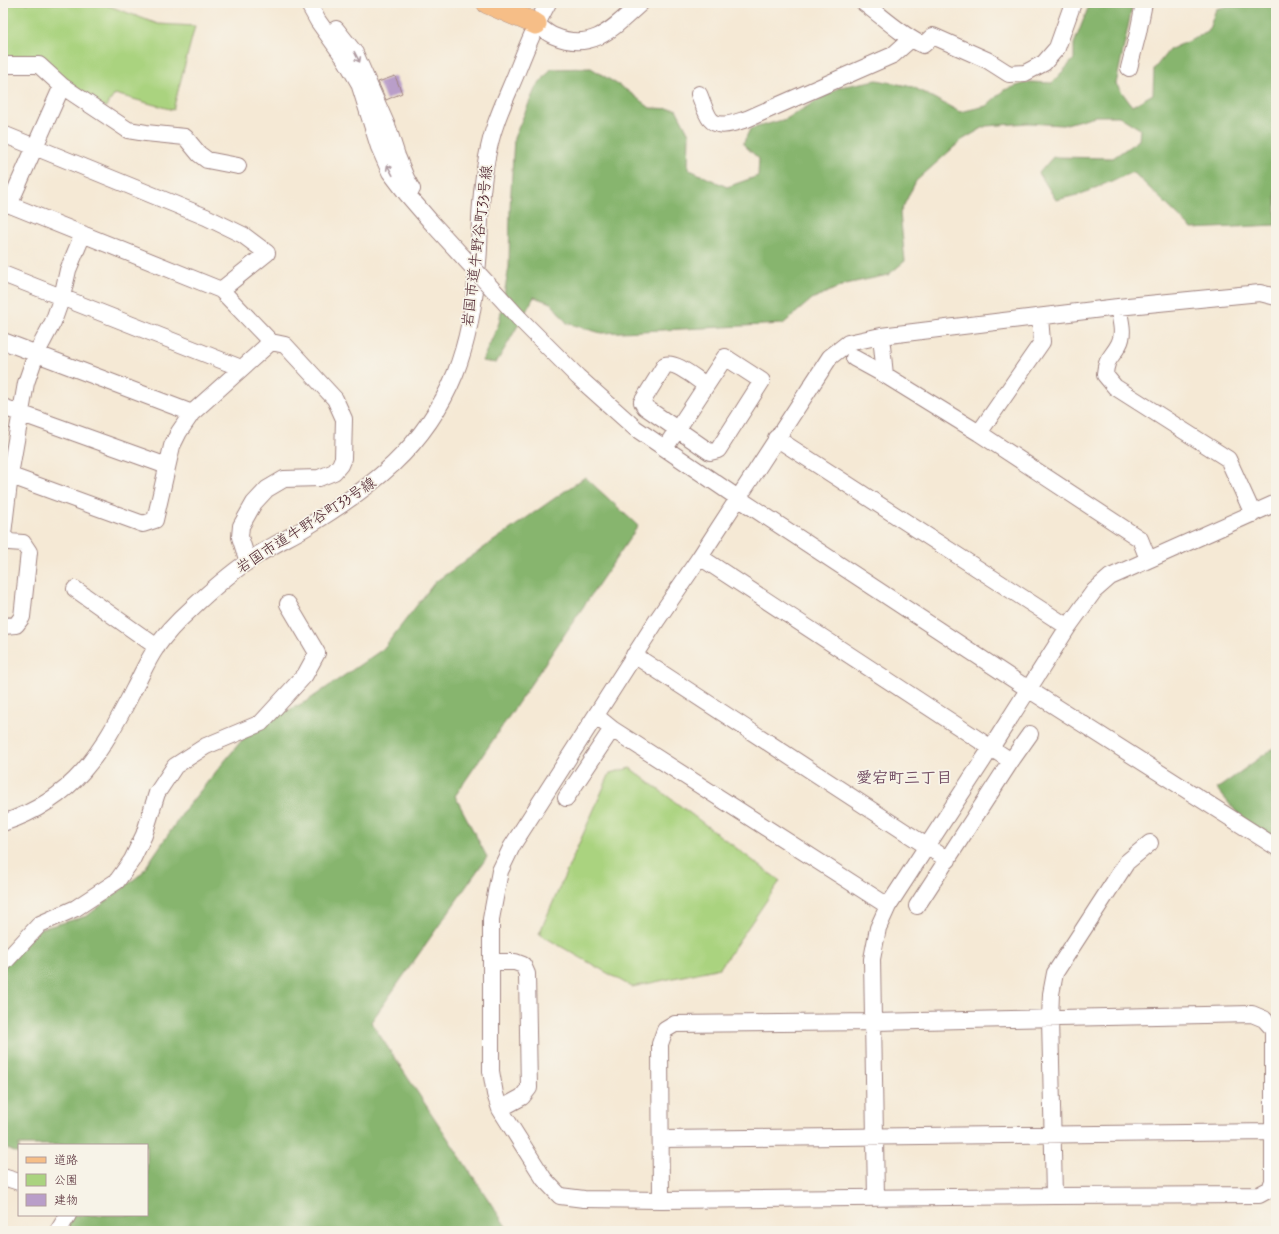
<svg xmlns="http://www.w3.org/2000/svg" width="1279" height="1234" viewBox="0 0 1279 1234" font-family="Mynerve,'Klee One',sans-serif">
	<style>
		.green { fill: #aad37f; stroke: #7a7955 }
		.forest { fill: #87b56e; stroke: #686a4c }
		.building { fill: #b99ec9 }
		.lines { fill: none; stroke-linecap: round; stroke-linejoin: round }
		.minor-casing { stroke: #a08480; stroke-width: 18 }
		.major-casing { stroke: #a08480; stroke-width: 22 }
		.minor { stroke: #fff; stroke-width: 16 }
		.major { stroke: #f6be87; stroke-width: 21 }
		.minor-bridge-casing { stroke: #a08480; stroke-width: 18; stroke-linecap: butt }
		.minor-bridge { stroke: #fff; stroke-width: 16 }
		.oneway { stroke: #ae9aa0 }
		.labels { text-anchor: middle; stroke-width: 3.5; stroke-linejoin: round; paint-order: stroke }
		.street-label { font-size: 15px; fill: #4a1f2b; stroke: #f7f3e8 }
		.neighbourhood-label { font-size: 16px; font-weight: bold; fill: #714b62; stroke: #f7f3e8 }
	</style>
	<rect width="100%" height="100%" fill="#f7f3e8"/>
	<filter id="ink" filterUnits="userSpaceOnUse"><feTurbulence type="fractalNoise" baseFrequency=".025" numOctaves="2"/><feDisplacementMap in="SourceGraphic" scale="8" xChannelSelector="R" yChannelSelector="G"/><feConvolveMatrix kernelMatrix="1 2 1 2 8 2 1 2 1" color-interpolation-filters="sRGB"/></filter>
	<filter id="wash" filterUnits="userSpaceOnUse"><feTurbulence type="fractalNoise" baseFrequency=".012" numOctaves="4" result="noise"/><feDisplacementMap in="SourceGraphic" scale="16" xChannelSelector="R" yChannelSelector="G"/><feGaussianBlur stdDeviation="0.9" result="paint"/><feColorMatrix in="noise" values="0 0 0 0 0 0 0 0 0 0 0 0 0 0 0 0 0 1.4 0 .05"/><feComposite in="paint" operator="in"/></filter>
	<g filter="url(#wash)">
		<rect width="100%" height="100%" fill="#f5e9d5"/>
		<!-- green -->
		<path class="green" d="M3 3H101L158 24 195 26 173 110 115 94 105 108 69 82 3 59Z
			M630 768 780 881 720 968 632 987 539 934 610 773Z"/>
		<!-- forest -->
		<path class="forest" d="M1090 3H1133L1116 84 1132 106 1153 94 1154 69 1169 50 1208 32 1216 9 1243 3H1276V225L1192 229 1133 172 1081 194 1056 200 1039 173 1053 157 1113 158 1139 140 1140 129 1119 116H1095L1063 125 1028 123 986 126 962 140 916 181 900 213 905 261 888 275 846 284 812 299 783 324 601 333 567 323 551 303 534 297 508 343 496 363 482 361 499 323 509 267 510 208 514 138 535 89 551 69 591 68 628 91 650 108 676 109 689 134 688 169 727 187 758 176 759 159 743 144 750 129 786 119 840 87 877 80 913 87 960 112 986 106 1004 90 1029 82 1052 83 1074 59V44Z
			M585 477 638 526 455 796 487 857 371 1022 509 1231H65L72 1215H147V1145H19V1154L3 1147V963L40 929 87 916 141 874 187 807 251 729 307 701 383 649 435 582Z
			M1276 746V859L1217 789Z"/>
		<g id="blocks">
			<!-- building -->
			<path class="building" d="M395 76 402 93 386 100 378 82Z"/>
		</g>
	</g>
	<g filter="url(#ink)">
		<use href="#blocks" fill-opacity="0" stroke="#a08480" stroke-width="1"/>
		<g class="lines">
			<!-- minor casing -->
			<g class="minor-casing">
				<path id="minor" d="M308 3 318 21 345 59 359 83 379 147 390 172 406 193 431 222
					M864 3C883 17 901 35 923 45L933 36 987 60 1009 74 1025 73 1044 63 1057 48 1073 3
					M536 24C542 28 548 34 554 36 593 53 615 26 641 3
					M336 29 355 53 388 128 397 156 406 178 412 189
					M3 65H39L62 86 128 130 146 133 185 137 199 154 207 160 238 166
					M1129 68 1138 33 1144 3
					M699 94C702 101 706 114 710 119 719 130 736 122 747 119L893 55 911 39
					M3 134 206 217 243 235 267 253 221 290
					M3 202 221 290 271 342 285 345 335 399 344 419 343 458 340 465 334 472 319 478 284 479 267 489 254 503 241 526 240 537 248 562
					M9 205 62 86
					M3 274 241 368
					M1118 307C1120 319 1125 333 1119 344 1112 358 1106 357 1105 375L1115 387 1228 459 1253 514
					M519 318 578 377 635 428 738 498 1028 689 1276 847
					M881 336 885 375 979 433 1140 539 1148 559
					M3 341 192 413
					M854 358 885 375
					M3 407 167 466
					M979 433 1042 342 1040 317
					M776 438 1068 627
					M665 448 725 357 762 381 718 450 710 452 645 407 642 402 665 365C676 361 696 379 706 385
					M3 473 143 524 155 520 172 446 179 432 192 413 271 342
					M3 534 10 475 26 383 36 354 53 322 62 297 68 270 83 234
					M3 535 9 542 23 543 29 552 22 617 16 625 3 626
					M700 557 1011 761
					M75 589 157 647
					M634 655 948 860
					M596 716 612 729 888 906
					M566 798 612 729
					M3 823C75 799 101 753 134 689 141 676 147 661 156 648 164 636 180 619 191 609 208 593 227 576 247 562 265 549 286 539 305 528 371 488 425 448 455 374 469 339 475 299 478 262 480 243 479 224 481 204 483 178 487 148 496 123 502 105 511 87 518 69 527 46 536 24 548 3
					M917 906 1011 761 1030 734
					M491 962H515L523 965 527 974 529 1088 522 1097 500 1109
					M3 964 40 924 76 908 117 881 132 860 144 835 157 793 175 766 206 746 261 723 305 675 317 653 288 604
					M662 1139 1273 1132
					M3 1177 19 1182
					M1054 1196 1050 1018 1051 994 1055 973 1127 862 1150 843
					M876 1198 872 959 878 928 888 906 991 748 1068 627 1094 591 1110 577 1276 503
					M661 1200 660 1044 665 1030 675 1024 874 1022 1252 1014 1264 1019 1273 1029V1181L1270 1189 1259 1195 1054 1196 661 1200 584 1199 560 1196 544 1179 500 1109 495 1094 491 1071V919L500 871 512 846 657 620 700 557 830 357 848 343 881 336 1118 307 1260 293 1276 297
					M58 1231 68 1215"/>
			</g>
			<!-- major casing -->
			<g class="major-casing">
				<path id="major" d="M487 3 536 24"/>
			</g>
			<!-- minor -->
			<use href="#minor" class="minor"/>
			<!-- major -->
			<use href="#major" class="major"/>
			<!-- minor-bridge casing -->
			<g class="minor-bridge-casing">
				<path id="minor-bridge" d="M431 222 519 318"/>
			</g>
			<!-- minor-bridge -->
			<use href="#minor-bridge" class="minor-bridge"/>
		</g>
		<!-- one-way arrows -->
		<defs><path id="oneway-shaft" d="M-6 0H5M1.5-3L5.5 0L1.5 3" fill="none" stroke-width="1.6" stroke-linecap="round" stroke-linejoin="round"/></defs>
		<g class="oneway">
			<use href="#oneway-shaft" transform="translate(357 57) rotate(62)"/>
			<use href="#oneway-shaft" transform="translate(390 170) rotate(-118)"/>
		</g>
	</g>
	<g class="labels">
		<!-- street labels -->
		<g class="street-label">
			<text transform="translate(477 246) rotate(-83)" y="5">岩国市道牛野谷町33号線</text>
			<text transform="translate(306 525) rotate(-33)" y="5">岩国市道牛野谷町33号線</text>
		</g>
		<!-- neighbourhood labels -->
		<g class="neighbourhood-label">
			<text x="904" y="783">愛宕町三丁目</text>
		</g>
	</g>
	<!-- margin -->
	<rect width="1279" height="1234" fill="none" stroke="#f7f3e8" stroke-width="16"/>
	<!-- legend -->
	<rect x="18" y="1144" width="130" height="72" fill="#f7f3e8" stroke="#b29e9c"/>
	<rect x="26" y="1157" width="20" height="6" fill="#f6be87" stroke="#b29e9c"/>
	<text x="54" y="1164" font-size="12" fill="#4a1f2b">道路</text>
	<rect x="26" y="1174" width="20" height="12" fill="#aad37f" stroke="#b29e9c"/>
	<text x="54" y="1184" font-size="12" fill="#4a1f2b">公園</text>
	<rect x="26" y="1194" width="20" height="12" fill="#b99ec9" stroke="#b29e9c"/>
	<text x="54" y="1204" font-size="12" fill="#4a1f2b">建物</text>
</svg>
